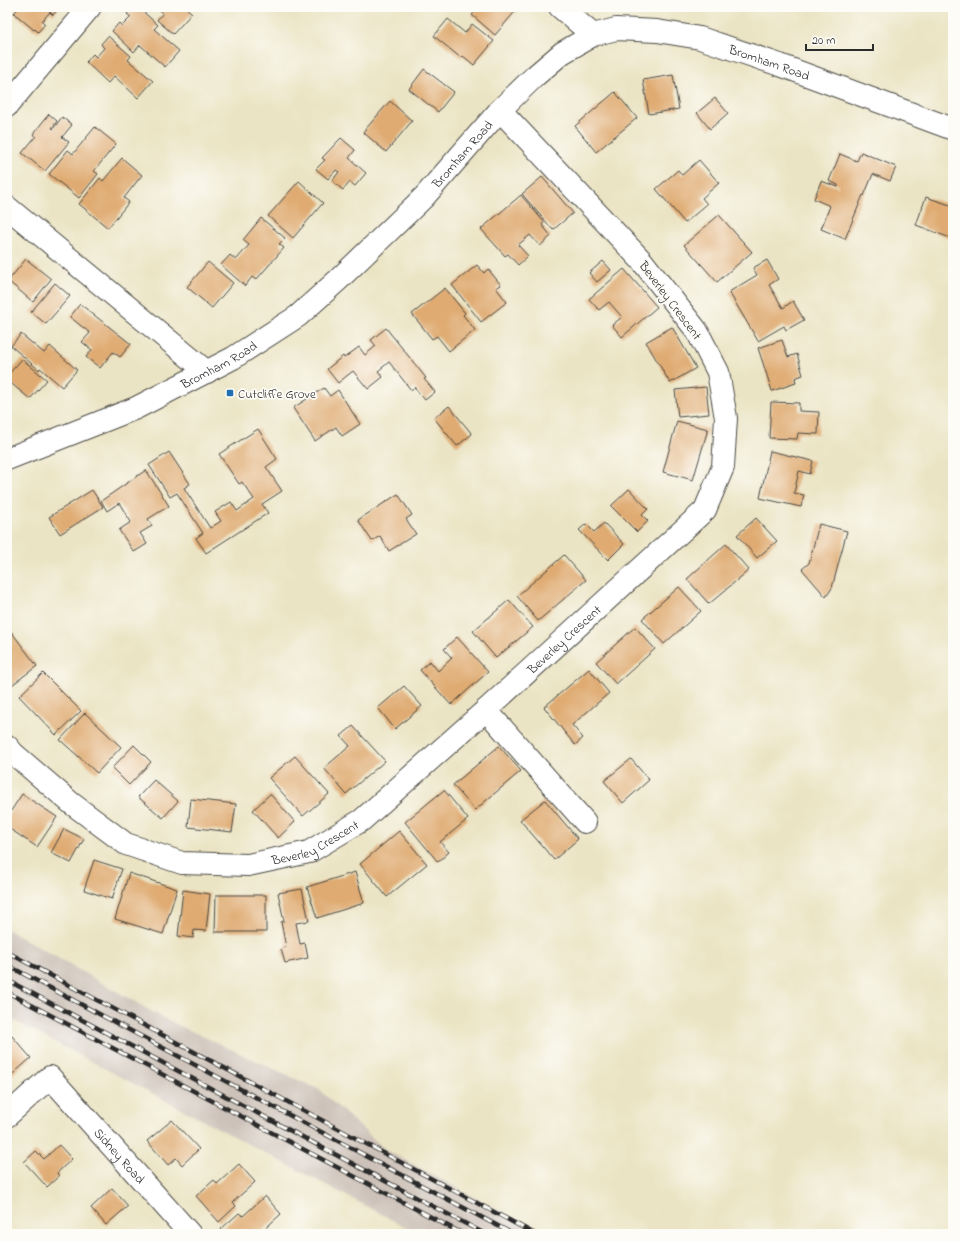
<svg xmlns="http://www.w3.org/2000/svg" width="960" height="1241" viewBox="0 0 960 1241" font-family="'Indie Flower',sans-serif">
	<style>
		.industrial { fill: #cdc2b9 }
		.building { fill: #dfab72 }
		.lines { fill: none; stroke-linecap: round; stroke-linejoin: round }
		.minor-casing { stroke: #484742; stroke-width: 24 }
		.major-casing { stroke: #484742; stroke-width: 24 }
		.minor { stroke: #fff; stroke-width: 22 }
		.major { stroke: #fff; stroke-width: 22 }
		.rail-casing { stroke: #2b2b2b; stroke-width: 4.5 }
		.rail { stroke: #fdfcf7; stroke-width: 3; stroke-dasharray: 9; stroke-linecap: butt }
		.poi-dot { fill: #1f6fb2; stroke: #fdfcf7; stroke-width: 1.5 }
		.labels { text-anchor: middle; stroke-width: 3.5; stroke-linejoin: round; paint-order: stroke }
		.street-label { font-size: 13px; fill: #2b2b2b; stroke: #fdfcf7 }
		.poi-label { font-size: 13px; fill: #2b2b2b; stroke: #fdfcf7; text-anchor: start }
	</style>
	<rect width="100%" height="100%" fill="#fdfcf7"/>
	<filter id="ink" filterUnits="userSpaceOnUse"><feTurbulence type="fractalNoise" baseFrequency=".025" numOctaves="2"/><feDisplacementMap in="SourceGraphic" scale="8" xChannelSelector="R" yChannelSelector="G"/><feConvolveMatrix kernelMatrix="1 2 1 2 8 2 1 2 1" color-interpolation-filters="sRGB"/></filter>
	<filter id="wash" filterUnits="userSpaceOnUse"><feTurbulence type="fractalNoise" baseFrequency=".012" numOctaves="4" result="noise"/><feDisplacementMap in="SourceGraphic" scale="16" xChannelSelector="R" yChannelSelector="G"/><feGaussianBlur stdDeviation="0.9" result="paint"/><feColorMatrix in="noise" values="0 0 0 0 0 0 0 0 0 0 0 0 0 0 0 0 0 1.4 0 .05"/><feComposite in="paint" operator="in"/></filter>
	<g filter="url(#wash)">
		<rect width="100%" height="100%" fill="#ebe4c4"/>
		<!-- industrial -->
		<path class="industrial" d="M7 929 165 1019 318 1089 386 1150 543 1234H419L7 1017Z"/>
		<g id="blocks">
			<!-- building -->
			<path class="building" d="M16 7H60L53 15 50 12 42 21 45 24 38 32 35 29 34 30 14 13 18 9Z
				M133 7H135L138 9 139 8 158 25 154 29 179 51 165 67 140 45 134 52 112 31 119 23 122 26 131 17 127 14Z
				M156 7H185L192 13 173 34 157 20 163 13Z
				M479 7H519L495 35 472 15Z
				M448 19 465 33 472 24 494 41 474 65 463 56 461 58 434 36Z
				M108 36 131 56 128 60 153 81 138 98 114 76 108 83 86 62 93 54 96 57 104 48 101 44Z
				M424 69 454 92 438 112 409 89Z
				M673 75 679 109 649 114 643 80Z
				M615 92 637 118 596 152 575 126Z
				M715 98 728 113 710 129 697 113Z
				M390 101 412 121 386 152 363 132Z
				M49 114 57 121 52 128 53 129 62 117 72 125 62 137 69 142 45 171 22 153 36 136 33 134Z
				M95 127 116 144 94 171 98 174 79 198 49 174 68 150 73 154Z
				M341 138 355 150 349 158 366 173 355 186 350 182 343 190 332 181 339 172 336 170 328 179 316 169 325 160 322 158Z
				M861 152 896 167 890 181 873 174 864 196 863 195 845 239 821 229 830 206 814 199 821 181 838 187V185L829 181 840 154 857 161Z
				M122 158 142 175 124 198 129 202 108 228 79 204 100 178 103 181Z
				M699 160 719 183 702 198 707 204 685 223 656 189 678 170 682 175Z
				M542 177 573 213 553 230 522 194Z
				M299 181 323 203 293 238 268 216Z
				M521 195 544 222 542 225 551 236 540 246 530 235 518 245 528 256 518 265 508 254 505 256 481 229Z
				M926 197 953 206V239L916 225Z
				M719 215 752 252 717 282 684 245Z
				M261 218 285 238 279 244 284 248 256 280 252 277 245 286 221 265 230 255 236 260 249 245 243 240Z
				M26 259 51 279 33 302 8 281Z
				M767 260 778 279 769 285 783 308 793 301 804 320 786 330 784 326 758 341 729 292 757 275 753 268Z
				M603 261 611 270 597 282 589 273Z
				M208 262 233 283 212 308 187 287Z
				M477 265 484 273 488 269 501 285 496 288 507 302 481 322 452 285Z
				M624 269 657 307 622 337 612 325 622 317 609 302 599 310 589 299Z
				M55 283 70 296 46 324 31 312Z
				M445 288 465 313 463 315 475 330 449 351 437 336 432 339 412 314Z
				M80 304 131 344 120 357 113 352 100 368 86 357 92 350 82 342 90 333 70 317Z
				M672 327 696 368 670 383 646 342Z
				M386 328 426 378 424 379 435 392 425 400 414 387 411 390 389 362 378 371 383 377 368 389 353 371 338 383 327 369 343 356 344 358 359 347 365 355 376 346 371 340Z
				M21 334 44 353 50 346 77 370 62 387 40 368 39 370 11 346Z
				M782 340 788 357 797 354 803 375 795 378 796 383 772 391 758 348Z
				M22 359 47 380 30 399 7 380V376Z
				M706 387 709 414 678 417 675 390Z
				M324 388 330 396 338 390 360 424 342 436 336 427 315 441 293 408Z
				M771 402 799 403V411L819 412 818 434 798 433 797 439 769 438Z
				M449 406 472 434 457 446 434 418Z
				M677 421 708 429 693 480 663 472Z
				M258 429 277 459 266 467 282 491 262 504 268 513 206 553 196 538 203 533 177 493 170 497 149 465 169 452 190 484 184 488 210 528 221 521 215 512 231 502 237 511 254 499 242 482 239 484 219 454Z
				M770 451 813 461 810 474 799 471 794 493 804 495 801 507 760 498Z
				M146 470 169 506 148 519 152 526 140 533 147 544 134 552 119 530 131 522 119 503 107 511 101 501Z
				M629 489 648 509 642 515 648 521 637 532 611 506Z
				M92 490 103 507 60 534 49 517Z
				M398 494 412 515 406 519 416 534 389 551 380 536 372 541 358 520Z
				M756 518 777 541 757 558 737 535Z
				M604 523 624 544 608 560 579 530 586 524 594 532Z
				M819 524 847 531 832 588 826 597 802 569 809 563Z
				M726 544 749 570 709 604 687 579Z
				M564 555 586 580 538 621 517 596Z
				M679 587 701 611 664 644 642 619Z
				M509 600 533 627 496 658 473 631Z
				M7 626 37 666 12 685 7 678Z
				M635 627 655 649 616 684 596 662Z
				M457 637 488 672 451 705 420 670 430 661 438 671 452 658 444 649Z
				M589 669 609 693 572 725 583 738 575 745 544 707Z
				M43 673 81 711 56 735 19 696Z
				M404 686 422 706 395 729 378 708Z
				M85 713 121 747 97 773 60 740Z
				M353 726 385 761 346 794 324 768 350 746 341 736Z
				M134 745 151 762 129 785 112 768Z
				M499 746 521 771 475 810 453 785Z
				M295 756 329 794 303 816 269 778Z
				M631 759 649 780 623 803 604 781Z
				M154 780 178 801 163 818 138 797Z
				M444 790 468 819 440 842 449 852 438 862 405 822Z
				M22 794 57 817 37 847 7 827V817Z
				M270 794 295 822 278 838 253 810Z
				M191 799 236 804 232 832 188 827Z
				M545 800 578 839 554 860 520 820Z
				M64 829 84 839 71 863 51 853Z
				M399 831 427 864 387 897 360 864Z
				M94 860 122 869 112 899 84 890Z
				M355 872 364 903 317 918 307 887Z
				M129 873 177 889 163 934 115 919Z
				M302 889 309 921 296 923 300 944 305 943 308 958 285 963 281 949 286 947 281 922 284 921 278 893Z
				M183 890 210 894 206 931 194 930 193 938 178 936Z
				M216 895H266V932H215Z
				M12 1036 31 1058 7 1079V1040Z
				M172 1120 199 1149 182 1165 176 1158 168 1165 147 1141Z
				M59 1145 72 1159 57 1173 59 1176 47 1187 24 1162 36 1151 44 1159Z
				M239 1164 255 1182 233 1202 236 1206 219 1222 196 1196 214 1180 217 1184Z
				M112 1188 128 1206 106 1225 91 1208Z
				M265 1196 281 1214 259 1234H226L221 1229 239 1213 243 1216Z"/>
		</g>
	</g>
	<g filter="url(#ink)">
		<use href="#blocks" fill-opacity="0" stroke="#484742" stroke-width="1"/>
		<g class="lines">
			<!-- minor casing -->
			<g class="minor-casing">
				<g id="minor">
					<path d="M560 7 593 35"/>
					<path d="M7 106 90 7"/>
					<path d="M7 207 207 372"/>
					<path d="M486 710 585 822"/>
					<path id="s1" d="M7 746 13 753 71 803 126 844 182 863 248 865 309 852 362 820 486 710 705 510 723 467 726 418 718 372 697 331 642 261 500 110"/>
					<path id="s2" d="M7 1116 50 1077 190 1234"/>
				</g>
			</g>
			<!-- major casing -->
			<g class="major-casing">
				<g id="major">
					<path id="s3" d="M7 459 136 408 233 358 298 316 338 280 424 197 500 110 535 76 562 53 593 35 616 29 657 31 700 38 780 65 953 129"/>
				</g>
			</g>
			<!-- minor -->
			<use href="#minor" class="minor"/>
			<!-- major -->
			<use href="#major" class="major"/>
			<!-- rail casing -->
			<g class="rail-casing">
				<path id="rail" d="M7 952 535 1234
					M7 965 513 1234
					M7 980 485 1234
					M7 992 463 1234"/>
			</g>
			<!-- rail -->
			<use href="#rail" class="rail"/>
		</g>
	</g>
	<!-- markers -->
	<rect class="poi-dot" x="226" y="389" width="8" height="8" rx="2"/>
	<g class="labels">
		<!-- street labels -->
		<g class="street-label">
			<text dy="5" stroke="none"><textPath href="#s3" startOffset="916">Bromham Road</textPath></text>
			<text dy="5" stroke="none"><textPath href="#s3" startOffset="556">Bromham Road</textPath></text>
			<text transform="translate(671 300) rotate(53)" y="5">Beverley Crescent</text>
			<text dy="5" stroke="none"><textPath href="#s3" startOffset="232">Bromham Road</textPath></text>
			<text dy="5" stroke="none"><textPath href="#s1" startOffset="675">Beverley Crescent</textPath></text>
			<text dy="5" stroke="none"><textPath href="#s1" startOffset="351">Beverley Crescent</textPath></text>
			<text dy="5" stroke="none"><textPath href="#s2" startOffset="163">Sidney Road</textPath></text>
		</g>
		<!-- poi labels -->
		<g class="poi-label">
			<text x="238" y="398">Cutcliffe Grove</text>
		</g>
	</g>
	<!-- margin -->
	<rect width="960" height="1241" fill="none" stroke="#fdfcf7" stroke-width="24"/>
	<!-- scale -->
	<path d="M806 44v6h67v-6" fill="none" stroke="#2b2b2b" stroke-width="2"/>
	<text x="812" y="44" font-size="12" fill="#2b2b2b" stroke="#fdfcf7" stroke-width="3" paint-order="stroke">20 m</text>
</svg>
